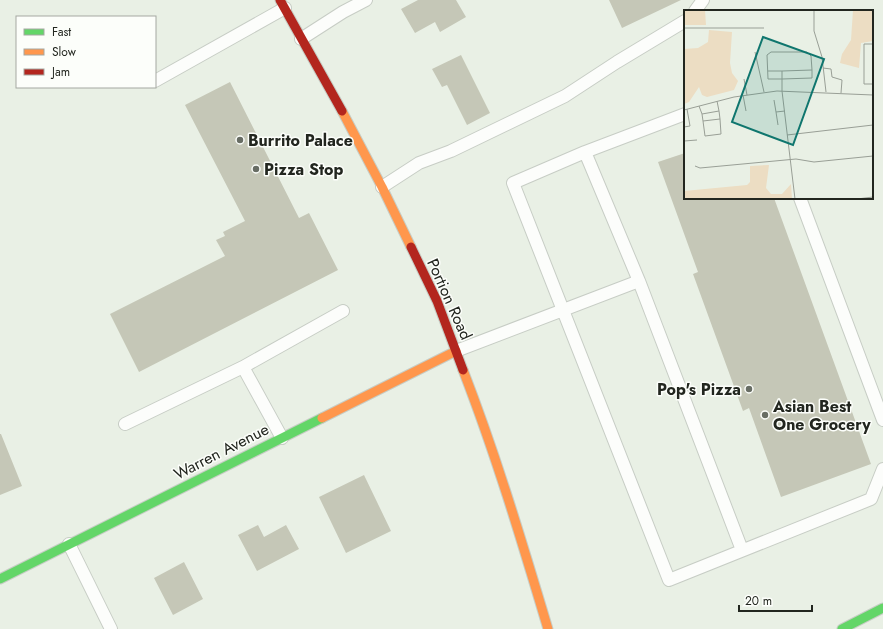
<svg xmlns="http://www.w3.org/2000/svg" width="883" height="629" viewBox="0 0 883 629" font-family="Jost,sans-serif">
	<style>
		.building { fill: #c5c7b7 }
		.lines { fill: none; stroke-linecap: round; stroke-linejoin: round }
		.lane-casing { stroke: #c7cdc5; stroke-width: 14 }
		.fast-casing { stroke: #c7cdc5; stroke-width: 11 }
		.slow-casing { stroke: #c7cdc5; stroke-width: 11 }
		.jam-casing { stroke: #c7cdc5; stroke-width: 11 }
		.lane { stroke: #fcfdfb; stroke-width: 12 }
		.fast { stroke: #63d668; stroke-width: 9 }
		.slow { stroke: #ff974d; stroke-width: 9 }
		.jam { stroke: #b3261e; stroke-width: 9 }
		.poi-dot { fill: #686d64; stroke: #fcfefa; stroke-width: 1.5 }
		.labels { text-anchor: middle; stroke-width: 3; stroke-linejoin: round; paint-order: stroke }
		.poi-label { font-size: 16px; font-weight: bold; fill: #22261f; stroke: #fcfefa; text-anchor: start }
		.street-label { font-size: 16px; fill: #22261f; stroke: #fcfefa }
		.inset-road { fill: none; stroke: #999f96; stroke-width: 1 }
		.view { fill: #0f766e; fill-opacity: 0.15; stroke: #0f766e; stroke-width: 2 }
		.inset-edge { fill: none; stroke: #22261f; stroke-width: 2 }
	</style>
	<rect width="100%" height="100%" fill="#e9f0e5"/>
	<!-- building -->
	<path class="building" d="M418 0H456L466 17 440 32 435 22 415 33 401 9Z
		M609 0H681L622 28Z
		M461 55 490 113 467 125 447 85 442 87 432 69Z
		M230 82 299 218 309 213 338 270 139 372 110 314 225 256 216 240 225 236 223 232 245 221 185 105Z
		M685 153V198H774L871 464 781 497 749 408 743 411 693 274 698 272 658 162Z
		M0 434H1L22 486 0 495Z
		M364 475 391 531 346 553 319 497Z
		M258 525 264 537 286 525 299 549 257 571 238 535Z
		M184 562 203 599 173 615 154 578Z"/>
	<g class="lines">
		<!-- lane casing -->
		<g class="lane-casing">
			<path id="lane" d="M695 11 703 0
				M301 39 343 12 366 0
				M155 81 285 8
				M685 114 585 152 513 183 669 580 871 499 883 469
				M585 152 639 281
				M382 187 419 163 451 151 565 96 617 62 685 21
				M800 198 883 420
				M456 351 639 281 742 550
				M125 424 243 367
				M282 438 243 367 343 311
				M69 544 111 629"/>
		</g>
		<!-- fast casing -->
		<g class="fast-casing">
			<path id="fast" d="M0 579 322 418
				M842 629 883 608"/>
		</g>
		<!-- slow casing -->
		<g class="slow-casing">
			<path id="slow" d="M342 111 382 187 411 247
				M463 370C496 455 522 542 548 629
				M322 418 456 351"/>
		</g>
		<!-- jam casing -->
		<g class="jam-casing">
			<path id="jam" d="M280 0 342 111
				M411 247 437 301 463 370"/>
		</g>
		<!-- lane -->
		<use href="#lane" class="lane"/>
		<!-- fast -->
		<use href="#fast" class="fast"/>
		<!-- slow -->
		<use href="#slow" class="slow"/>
		<!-- jam -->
		<use href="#jam" class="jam"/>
	</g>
	<!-- markers -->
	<g class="poi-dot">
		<circle cx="240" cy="140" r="4"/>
		<circle cx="256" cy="169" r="4"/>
		<circle cx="749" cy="389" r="4"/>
		<circle cx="765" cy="415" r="4"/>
	</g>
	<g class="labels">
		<!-- poi labels -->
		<g class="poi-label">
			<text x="248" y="146">Burrito Palace</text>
			<text x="264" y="175">Pizza Stop</text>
			<text x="741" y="395" text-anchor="end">Pop's Pizza</text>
			<text x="773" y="412">Asian Best<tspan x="773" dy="18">One Grocery</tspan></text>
		</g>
		<!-- street labels -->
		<g class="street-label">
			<text transform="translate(450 299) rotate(66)" y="6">Portion Road</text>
			<text transform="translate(221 451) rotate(-27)" y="6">Warren Avenue</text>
		</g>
	</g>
	<!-- overview -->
	<g transform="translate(684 10)">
		<rect width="189" height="189" fill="#e9f0e5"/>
		<path d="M0 0H21L22 15H0ZM169 0H189V31L177 33 175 58 156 53 158 44 167 30ZM25 20 48 22 46 53 48 63 54 71 50 80 23 87 18 85 15 77 5 92 0 94V39L14 38 24 32ZM85 155 82 178 87 184H98L107 174 108 189H0V181L63 175 66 172V156Z" fill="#ecddc3"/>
		<path class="inset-road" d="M130 0V21L138 47 142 82M0 18H80M189 34H180V74H189M71 42 80 82M139 58 147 59 148 67 158 70 157 83M84 61H98M60 69 63 85M59 85 62 101M90 90 92 102 101 101M15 96 18 104 35 101 33 91M0 100 50 87 93 81 189 85M92 102 94 115M18 104 19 111 36 109 35 101M19 111 21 126 37 124 36 109M0 117 6 116 3 99M103 125 189 115M0 131 13 130M11 156 16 158 112 149 130 152 189 146M111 189 98 81V61L128 60 127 46 123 42H87L83 45 84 69H98L128 68V60M173 189 189 187"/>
		<path class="view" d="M79 27 140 49 109 135 48 112Z"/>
		<rect width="189" height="189" class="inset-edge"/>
	</g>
	<!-- legend -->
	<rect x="16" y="16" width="140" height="72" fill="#fcfefa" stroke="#a5a8a2"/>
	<rect x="24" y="29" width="20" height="6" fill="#63d668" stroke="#a5a8a2"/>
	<text x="52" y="36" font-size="12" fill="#22261f">Fast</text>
	<rect x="24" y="49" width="20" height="6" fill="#ff974d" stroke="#a5a8a2"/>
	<text x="52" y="56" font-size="12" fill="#22261f">Slow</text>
	<rect x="24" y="69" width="20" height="6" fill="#b3261e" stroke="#a5a8a2"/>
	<text x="52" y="76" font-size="12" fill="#22261f">Jam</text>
	<!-- scale -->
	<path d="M739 605v6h73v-6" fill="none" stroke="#22261f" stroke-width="2"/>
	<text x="745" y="605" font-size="12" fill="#22261f" stroke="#fcfefa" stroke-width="3" paint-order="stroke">20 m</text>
</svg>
